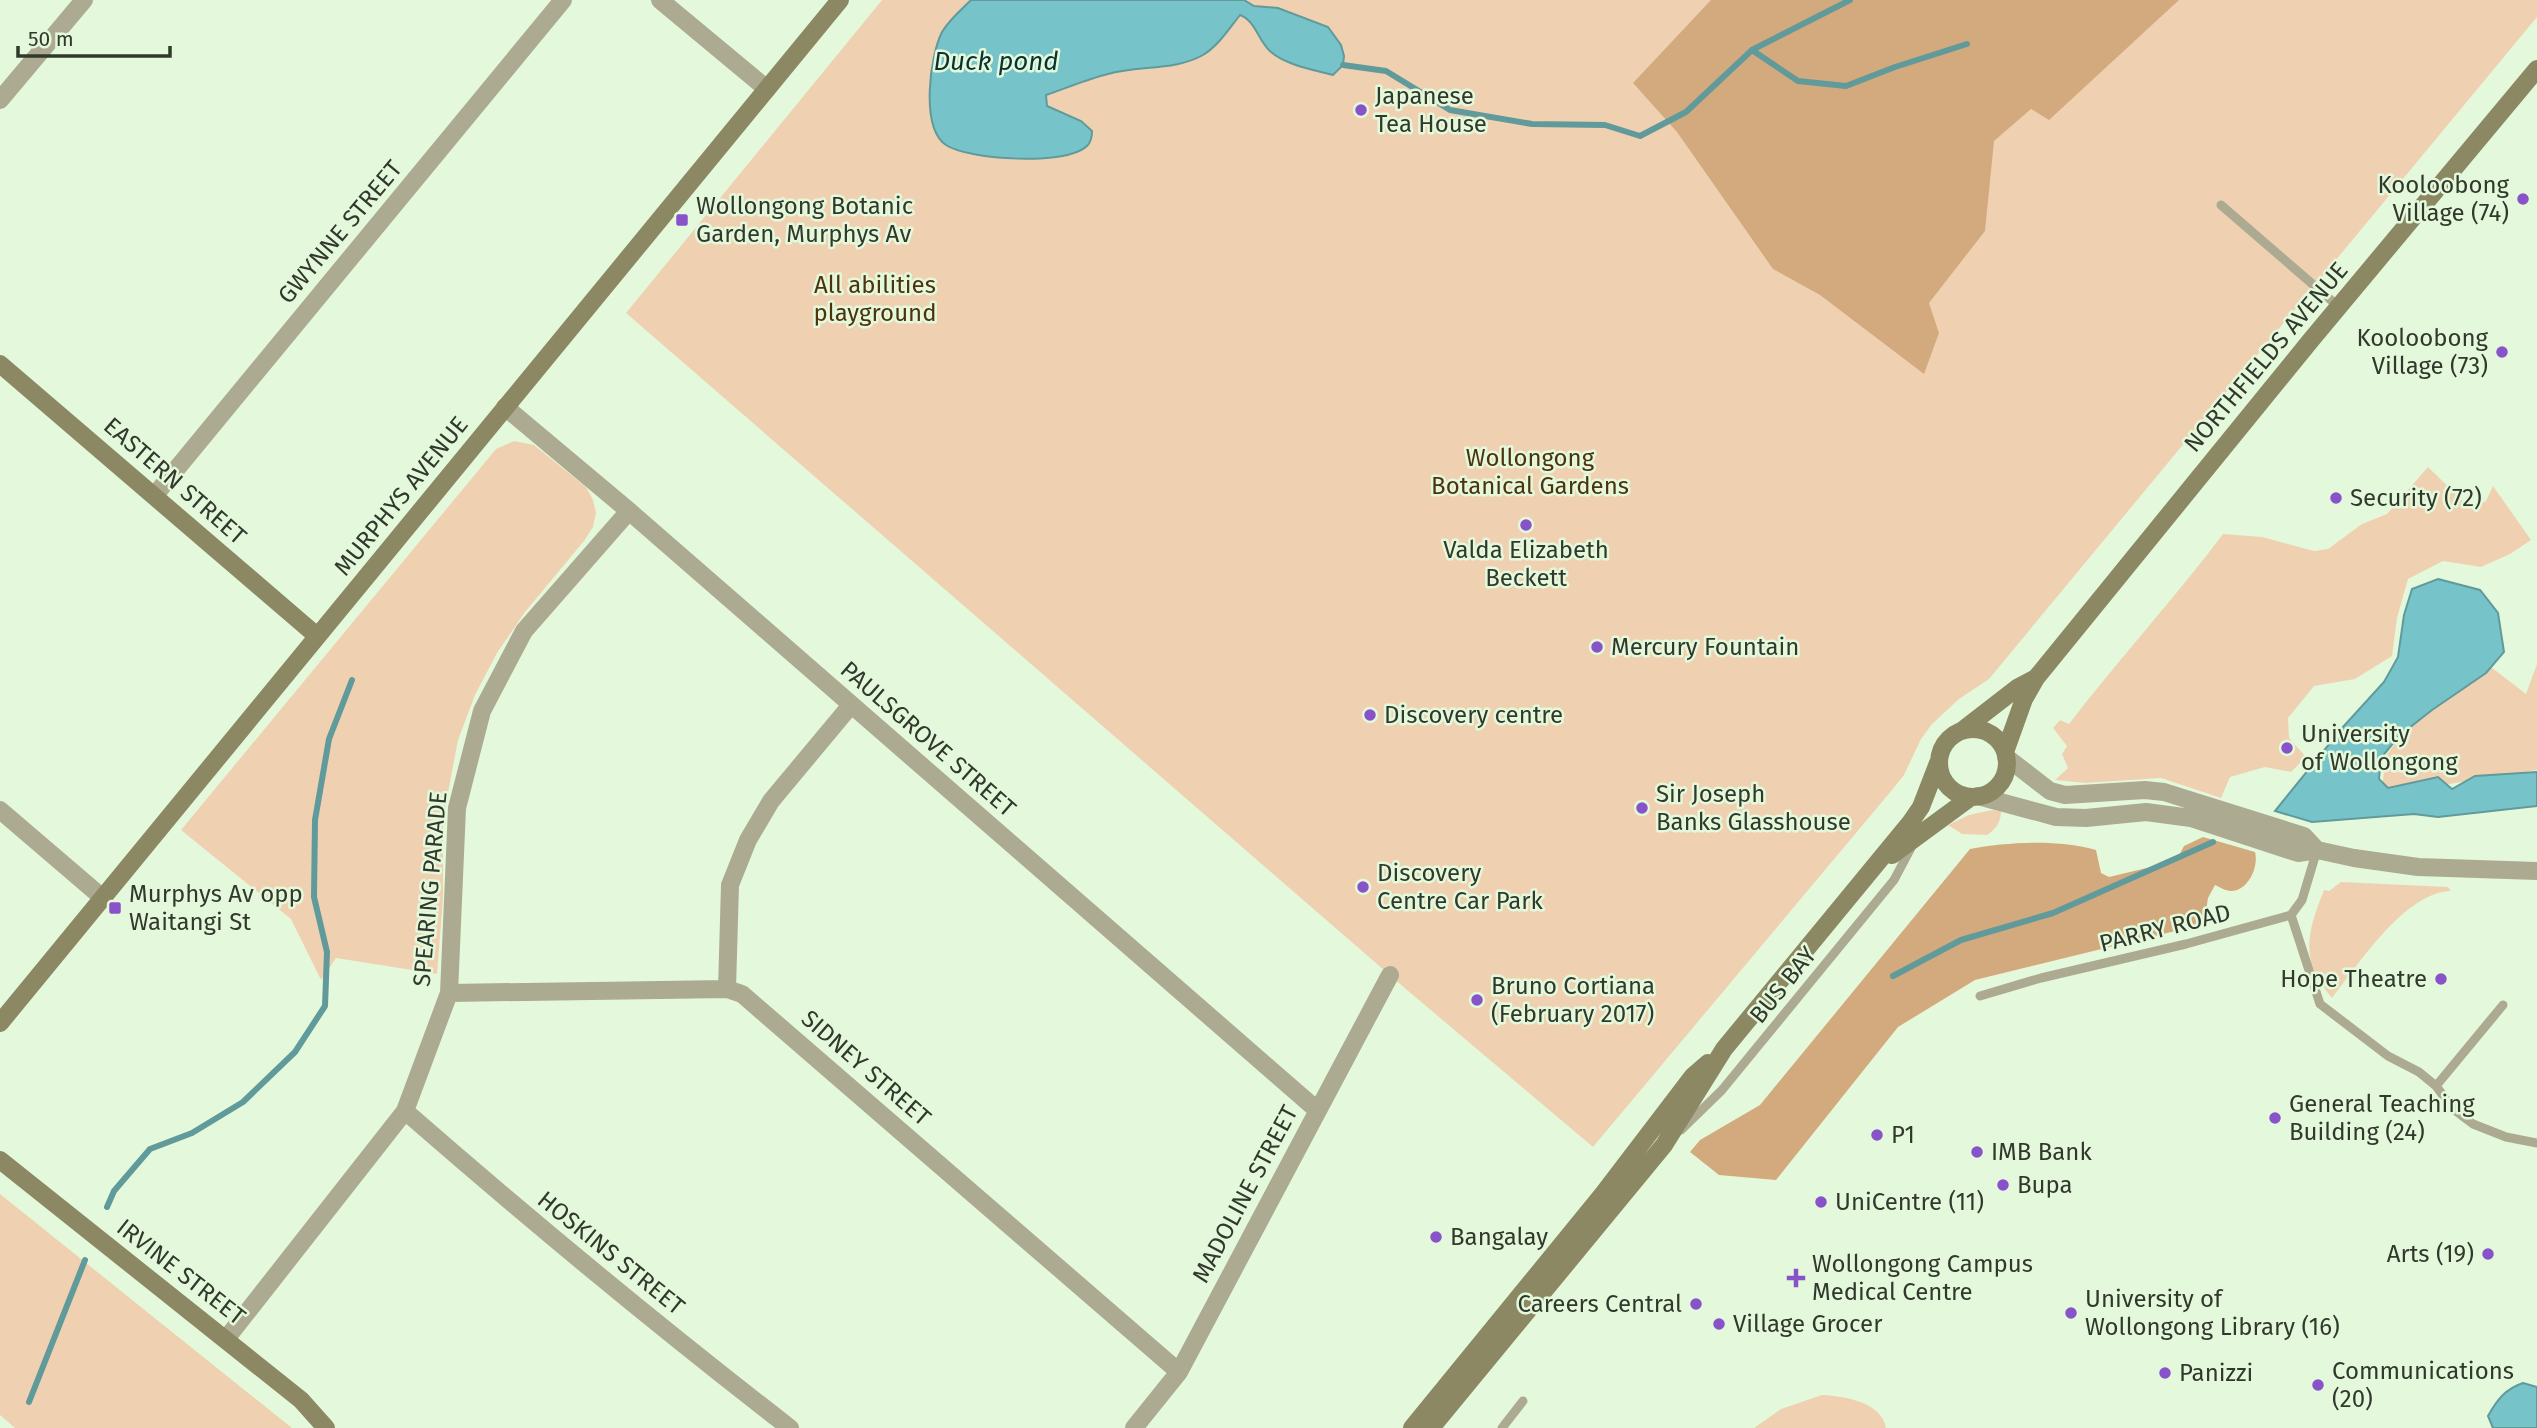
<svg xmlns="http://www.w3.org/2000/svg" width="2537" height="1428" viewBox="0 0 2537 1428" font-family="'Fira Sans',sans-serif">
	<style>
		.green { fill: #efd1b2 }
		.forest { fill: #d3aa7d }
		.water { fill: #76c4ca; stroke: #619a9b; stroke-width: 2 }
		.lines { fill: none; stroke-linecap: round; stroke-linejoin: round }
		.stream { stroke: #619a9b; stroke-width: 6 }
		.lane { stroke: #adaa92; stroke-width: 9 }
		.street { stroke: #adaa92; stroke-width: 18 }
		.secondary { stroke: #8c8863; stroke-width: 18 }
		.poi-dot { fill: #8852c9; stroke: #e4f9db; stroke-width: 2.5 }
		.labels { text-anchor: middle; stroke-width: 5; stroke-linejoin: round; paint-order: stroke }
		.poi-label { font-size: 24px; fill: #31392d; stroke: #e4f9db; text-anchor: start }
		.street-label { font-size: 24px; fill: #31392d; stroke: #e4f9db }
		.park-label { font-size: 24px; fill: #4e320e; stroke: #e4f9db }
		.water-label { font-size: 26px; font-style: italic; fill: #0a3134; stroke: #e4f9db }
	</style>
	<rect width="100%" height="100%" fill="#e4f9db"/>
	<!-- green -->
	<path class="green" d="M882 0H2537V17L1989 679 1959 699 1932 724 1921 739 1904 775 1892 790 1593 1147 1407 990 626 313Z
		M514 441 534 445 586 487 593 500 596 513 593 527 584 541 525 612 497 653 475 695 458 740 443 819V899L437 974 336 958 321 980 291 919 181 830 496 449Z
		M2428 467 2470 508 2486 501 2493 486 2531 540 2510 554 2481 567 2443 561 2408 579 2397 618 2392 656 2355 679 2314 686 2288 718 2289 738 2306 757 2291 772 2265 767 2230 777 2221 798 2161 778 2085 783 2055 780 2068 768 2062 754 2067 746 2053 728 2060 720 2069 724C2119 659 2174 599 2223 534L2262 537 2314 551 2328 549 2362 524 2387 514Z
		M2537 664V770L2392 793 2382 787 2386 756 2404 731 2491 667 2526 694Z
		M1992 810 2001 811C2001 822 1996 829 1987 835L1962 834 1948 825 1969 815Z
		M2341 882 2448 887 2451 891C2405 892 2358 965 2332 998 2299 960 2307 933 2324 890L2329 891Z
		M0 1194 292 1428H15L0 1415Z
		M1822 1395C1844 1396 1882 1402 1886 1428H1754L1781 1409Z"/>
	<!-- forest -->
	<path class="forest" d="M1711 0H2179L2049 120 2031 109 1994 141 1985 231 1929 303 1939 333 1924 374 1820 295 1773 269 1677 132 1633 83Z
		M2203 837 2255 852C2259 867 2248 891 2231 891 2226 891 2219 887 2215 885L2208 898 2204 924 1975 980 1898 1027 1776 1180 1719 1175 1690 1152 1700 1140 1760 1105 1970 849C2006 842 2060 839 2096 850L2101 873 2109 877 2176 861 2184 846Z"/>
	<!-- water -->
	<path class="water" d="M971 0H1244L1254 6 1278 8 1328 27 1341 45 1344 56 1343 65 1333 75C1314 70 1286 65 1271 52 1258 41 1256 21 1240 15 1229 29 1218 46 1203 55 1175 71 1138 65 1108 74 1087 79 1067 88 1046 95L1047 106 1081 121 1092 131C1092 136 1091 142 1087 146 1067 166 968 160 946 145 920 127 930 56 942 32 949 20 962 9 971 0Z
		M2438 579 2480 590 2498 613 2504 652 2486 673 2432 710 2399 736 2381 758 2379 779 2388 788 2438 777 2452 789 2475 776 2537 772V806L2438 817 2414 814 2312 822 2275 811 2343 727 2384 682 2398 657 2404 615 2412 589Z
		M2523 1383 2537 1387V1428H2493L2488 1416C2497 1400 2505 1389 2523 1383Z"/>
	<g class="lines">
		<!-- stream -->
		<path class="stream" d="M1752 50 1798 81 1846 86 1895 67 1967 44
			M1343 65 1386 71 1450 110 1532 124 1605 125 1640 136 1686 112 1752 50 1850 0
			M1893 976 1961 940 2053 913 2213 842
			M107 1207 114 1191 150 1149 192 1133 243 1102 295 1052 325 1006 327 952 314 897 315 820 329 739 352 680
			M29 1402 85 1260"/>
		<!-- lane -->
		<path class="lane" d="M2221 205 2339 307
			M2291 915 2320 1004 2388 1056 2419 1072 2436 1086 2453 1109 2473 1124 2506 1137 2537 1143
			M1980 996 2041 978 2186 944 2291 915 2302 900 2317 850
			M2436 1086 2503 1005
			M1681 1130 1722 1090 1894 880 1912 846
			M1502 1428 1523 1401"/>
		<!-- street -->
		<path class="street" d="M660 0 767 89
			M0 100 84 0
			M505 407 629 511 1317 1110
			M155 495 563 0
			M2006 757 2050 791 2065 795 2145 790 2164 792 2304 836 2317 850
			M1978 796 2056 817 2086 818 2146 812 2191 818 2298 853 2317 850 2354 858 2418 867 2537 871
			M0 810 104 899
			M727 989 730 885 748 840 771 801 851 705
			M449 993 727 989 742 994 1179 1372
			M405 1111C530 1220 658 1326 790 1428
			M226 1339 405 1111 449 993 457 808 482 711 524 631 629 511
			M1134 1428 1179 1372 1390 975"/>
		<!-- secondary -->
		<path class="secondary" d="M0 364 317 636
			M1939 763a34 34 0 1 1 68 0a34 34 0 1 1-68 0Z
			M1964 729 2017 688 2036 678
			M2005 752 2024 699 2036 678 2311 340 2537 69
			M1892 855 1971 797
			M0 1023 840 0
			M0 1160 301 1400 326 1428
			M1412 1428 1603 1194 1693 1076 1708 1063
			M1431 1428 1664 1145 1724 1049 1910 823 1921 807 1938 763"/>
	</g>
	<!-- markers -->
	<g class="poi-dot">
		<circle cx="1361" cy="110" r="7"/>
		<circle cx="2523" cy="199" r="7"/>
		<rect x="675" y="213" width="14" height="14" rx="3.5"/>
		<circle cx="2502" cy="352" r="7"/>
		<circle cx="2336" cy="498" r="7"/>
		<circle cx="1526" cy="525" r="7"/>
		<circle cx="1597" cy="647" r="7"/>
		<circle cx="1370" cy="715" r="7"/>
		<circle cx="2287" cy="748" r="7"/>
		<circle cx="1642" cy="808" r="7"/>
		<circle cx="1363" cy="887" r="7"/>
		<rect x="108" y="901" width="14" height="14" rx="3.5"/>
		<circle cx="2441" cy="979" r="7"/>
		<circle cx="1477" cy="1000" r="7"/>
		<circle cx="2275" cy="1118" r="7"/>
		<circle cx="1877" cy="1135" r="7"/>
		<circle cx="1977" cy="1152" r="7"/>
		<circle cx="2003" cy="1185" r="7"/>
		<circle cx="1821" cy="1202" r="7"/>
		<circle cx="1436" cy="1237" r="7"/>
		<circle cx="2488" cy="1254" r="7"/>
		<path d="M1792.5 1267.5h7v7h7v7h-7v7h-7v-7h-7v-7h7z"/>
		<circle cx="1696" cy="1304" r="7"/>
		<circle cx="2071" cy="1313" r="7"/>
		<circle cx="1719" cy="1324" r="7"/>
		<circle cx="2165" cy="1373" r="7"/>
		<circle cx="2318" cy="1385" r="7"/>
	</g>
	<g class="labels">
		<!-- poi labels -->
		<g class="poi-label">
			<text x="1375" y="104">Japanese<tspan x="1375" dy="28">Tea House</tspan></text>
			<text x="2509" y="193" text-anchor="end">Kooloobong<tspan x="2509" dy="28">Village (74)</tspan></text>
			<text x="696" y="214">Wollongong Botanic<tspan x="696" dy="28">Garden, Murphys Av</tspan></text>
			<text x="2488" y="346" text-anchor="end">Kooloobong<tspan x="2488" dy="28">Village (73)</tspan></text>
			<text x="2350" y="506">Security (72)</text>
			<text x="1526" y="558" text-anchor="middle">Valda Elizabeth<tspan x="1526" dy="28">Beckett</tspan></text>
			<text x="1611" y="655">Mercury Fountain</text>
			<text x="1384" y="723">Discovery centre</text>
			<text x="2301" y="742">University<tspan x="2301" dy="28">of Wollongong</tspan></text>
			<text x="1656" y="802">Sir Joseph<tspan x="1656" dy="28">Banks Glasshouse</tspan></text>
			<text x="1377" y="881">Discovery<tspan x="1377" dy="28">Centre Car Park</tspan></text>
			<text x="129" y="902">Murphys Av opp<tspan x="129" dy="28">Waitangi St</tspan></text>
			<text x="2427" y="987" text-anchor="end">Hope Theatre</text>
			<text x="1491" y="994">Bruno Cortiana<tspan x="1491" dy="28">(February 2017)</tspan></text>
			<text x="2289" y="1112">General Teaching<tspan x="2289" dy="28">Building (24)</tspan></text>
			<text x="1891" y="1143">P1</text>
			<text x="1991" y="1160">IMB Bank</text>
			<text x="2017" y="1193">Bupa</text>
			<text x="1835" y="1210">UniCentre (11)</text>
			<text x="1450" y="1245">Bangalay</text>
			<text x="2474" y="1262" text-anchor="end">Arts (19)</text>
			<text x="1812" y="1272">Wollongong Campus<tspan x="1812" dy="28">Medical Centre</tspan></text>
			<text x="2085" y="1307">University of<tspan x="2085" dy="28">Wollongong Library (16)</tspan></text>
			<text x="1682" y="1312" text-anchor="end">Careers Central</text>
			<text x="1733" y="1332">Village Grocer</text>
			<text x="2332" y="1379">Communications<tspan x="2332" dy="28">(20)</tspan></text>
			<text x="2179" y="1381">Panizzi</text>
		</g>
		<!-- street labels -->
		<g class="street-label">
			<text transform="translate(340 232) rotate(-50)" y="8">GWYNNE STREET</text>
			<text transform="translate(2266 357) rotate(-50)" y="8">NORTHFIELDS AVENUE</text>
			<text transform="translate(175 481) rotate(41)" y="8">EASTERN STREET</text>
			<text transform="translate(401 496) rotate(-51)" y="8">MURPHYS AVENUE</text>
			<text transform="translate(928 739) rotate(41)" y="8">PAULSGROVE STREET</text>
			<text transform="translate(430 889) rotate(-85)" y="8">SPEARING PARADE</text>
			<text transform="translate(2165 928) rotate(-14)" y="8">PARRY ROAD</text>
			<text transform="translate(1783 985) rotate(-51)" y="8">BUS BAY</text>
			<text transform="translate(866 1068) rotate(41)" y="8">SIDNEY STREET</text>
			<text transform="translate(1245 1194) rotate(-62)" y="8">MADOLINE STREET</text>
			<text transform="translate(611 1253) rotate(39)" y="8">HOSKINS STREET</text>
			<text transform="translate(181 1272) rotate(38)" y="8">IRVINE STREET</text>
		</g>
		<!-- park labels -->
		<g class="park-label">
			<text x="875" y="293">All abilities<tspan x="875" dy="28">playground</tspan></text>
			<text x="1530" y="466">Wollongong<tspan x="1530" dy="28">Botanical Gardens</tspan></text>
		</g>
		<!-- water labels -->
		<g class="water-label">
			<text x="996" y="70">Duck pond</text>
		</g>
	</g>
	<!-- scale -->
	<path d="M18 46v10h152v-10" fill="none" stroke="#31392d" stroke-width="3.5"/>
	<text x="28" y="46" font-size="21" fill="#31392d" stroke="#e4f9db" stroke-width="5" paint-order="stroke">50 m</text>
</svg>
